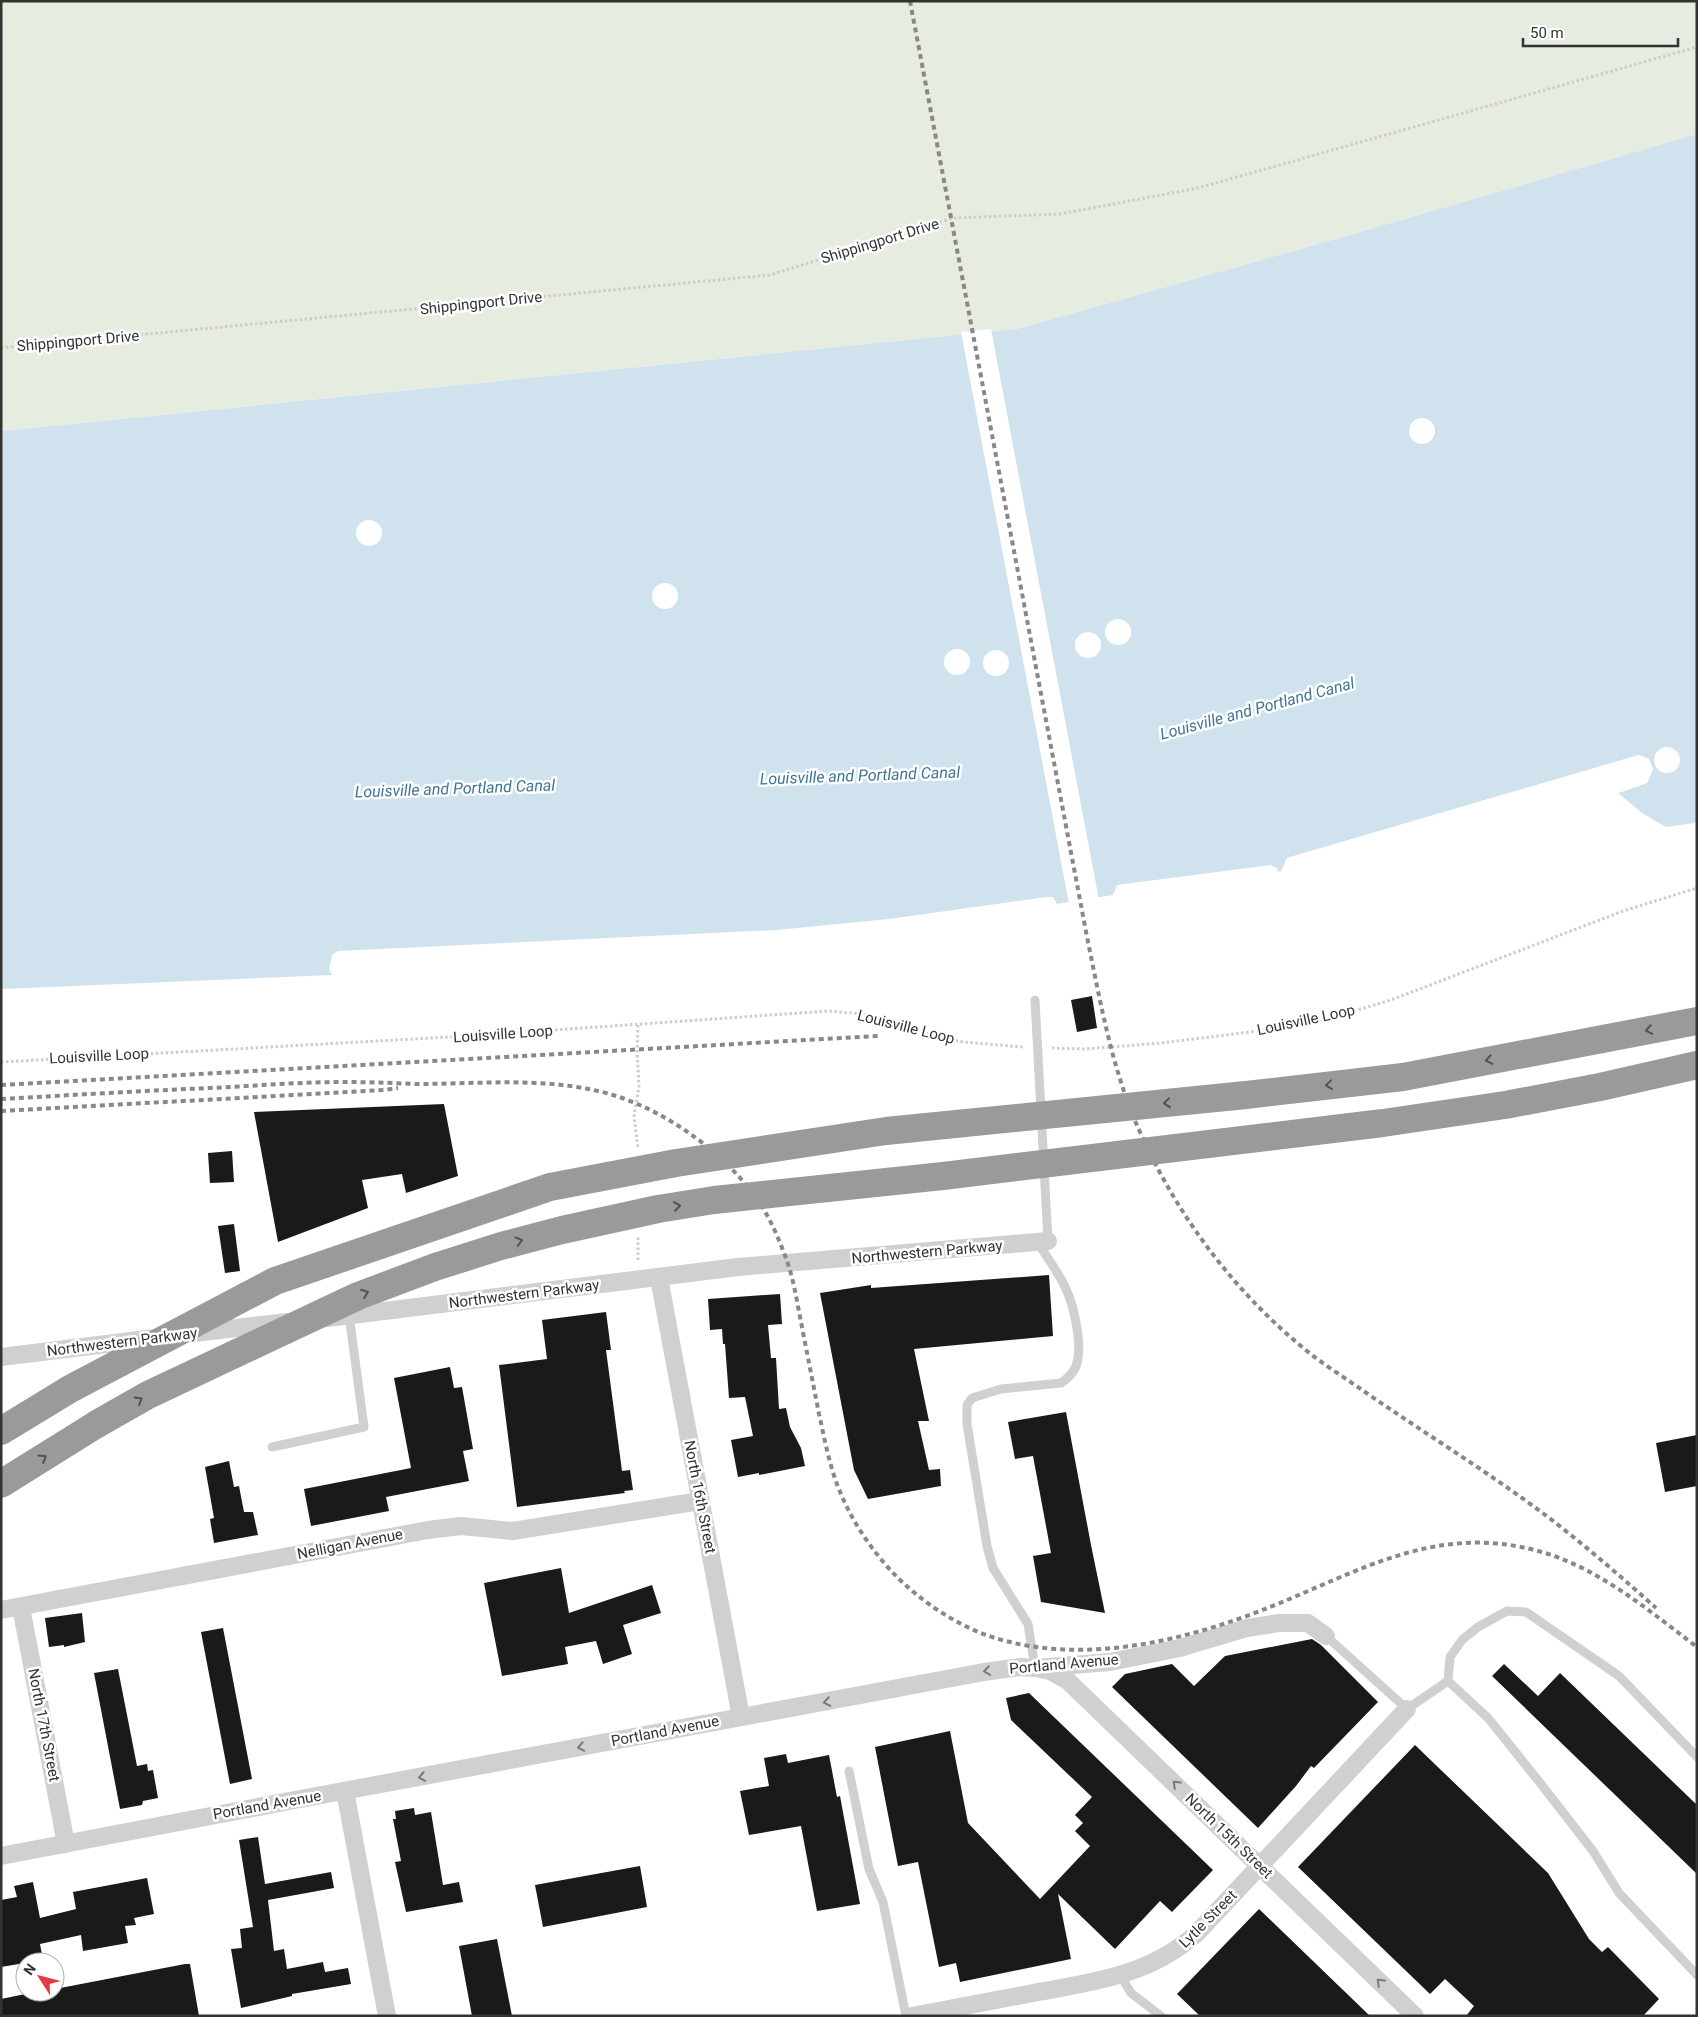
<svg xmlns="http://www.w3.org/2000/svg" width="1698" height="2017" viewBox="0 0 1698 2017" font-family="Roboto,sans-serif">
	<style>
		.green { fill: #e6ecdf }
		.water { fill: #cfe2ee }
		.pier { fill: #fff }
		.building { fill: #1a1a1a }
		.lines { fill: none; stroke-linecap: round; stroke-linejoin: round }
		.path { stroke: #cdcdcd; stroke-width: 3; stroke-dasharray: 2.5 2.5; stroke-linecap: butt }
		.lane { stroke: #d0d0d0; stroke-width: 9 }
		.street { stroke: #d0d0d0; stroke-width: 18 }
		.highway { stroke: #9a9a9a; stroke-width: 28 }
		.rail { stroke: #888; stroke-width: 4; stroke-dasharray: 5 4; stroke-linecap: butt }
		.highway-bridge { stroke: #9a9a9a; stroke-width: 28 }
		.oneway { stroke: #525252 }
		.oneway2 { stroke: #7a7a7a }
		.labels { text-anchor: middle; stroke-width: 5; stroke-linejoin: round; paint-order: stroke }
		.street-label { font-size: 15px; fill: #333; stroke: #fff }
		.water-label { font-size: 16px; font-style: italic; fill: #3f7597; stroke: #fff }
	</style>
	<rect width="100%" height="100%" fill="#fff"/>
	<!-- green -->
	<path class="green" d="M1 1H1697V134L1339 238 1017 329 1 431Z"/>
	<!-- water -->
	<path class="water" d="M1697 134V820L1694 823 1666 827 1642 813 1618 793 1647 783 1653 769 1649 759 1639 755 1287 858 1282 870 1278 872 1277 868 1271 865 1117 885 1113 895 1057 904 1053 897H1047L889 919 777 930 338 951 332 955 329 970 332 975 1 989V431L1017 329 1339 238Z"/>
	<!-- pier -->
	<path class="pier" d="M991 329 1099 900 1069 904 961 332Z
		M1409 431a13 13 0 1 1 26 0a13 13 0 1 1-26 0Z
		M356 533a13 13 0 1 1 26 0a13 13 0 1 1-26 0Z
		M652 596a13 13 0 1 1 26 0a13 13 0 1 1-26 0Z
		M1105 632a13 13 0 1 1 26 0a13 13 0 1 1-26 0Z
		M1075 645a13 13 0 1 1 26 0a13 13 0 1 1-26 0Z
		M944 662a13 13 0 1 1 26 0a13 13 0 1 1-26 0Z
		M983 663a13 13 0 1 1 26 0a13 13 0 1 1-26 0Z
		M1654 760a13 13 0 1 1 26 0a13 13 0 1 1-26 0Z
		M1639 755 1649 759 1653 769 1647 783 1618 793H1616L1617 790 1645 781 1651 769 1647 761 1639 758 1289 860 1283 872 1282 870 1287 858Z"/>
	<!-- building -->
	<path class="building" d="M1092 996 1097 1028 1077 1032 1071 1000Z
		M444 1104 458 1176 406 1193 402 1174 362 1180 368 1208 278 1242 254 1112Z
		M232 1151 234 1182 210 1183 208 1153Z
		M234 1224 240 1271 225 1273 218 1226Z
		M1049 1275 1053 1336 914 1349 929 1421H918L929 1470 940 1469 941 1486 868 1499 854 1470 820 1293 871 1285V1288Z
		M780 1294 782 1324 768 1325 771 1358H776L779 1409 786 1408 790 1427 801 1448 805 1466 759 1475V1473L738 1477 731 1440 753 1436 745 1397 729 1398 725 1344H723L722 1329 710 1330 708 1299Z
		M606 1312 611 1350H606L622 1471 630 1470 633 1490 624 1491 625 1493 517 1507 499 1365 547 1359 542 1320Z
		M450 1367 454 1388 462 1387 473 1449 463 1451 469 1481 386 1497 389 1511 311 1526 304 1489 411 1468 394 1378Z
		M1066 1412 1091 1545 1105 1613 1041 1602 1033 1556 1051 1553 1033 1456 1015 1459 1008 1422Z
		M1697 1435V1486L1665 1492 1656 1443Z
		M229 1461 234 1487 239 1486 244 1512H253L258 1535 214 1543 210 1519 214 1518 205 1467Z
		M561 1568 569 1613 652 1585 661 1613 623 1625 632 1654 603 1664 596 1641 565 1647 568 1664 502 1676 484 1583Z
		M82 1613 85 1642 64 1647V1645L49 1647 45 1618Z
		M223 1628 252 1779 230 1784 201 1632Z
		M1312 1639 1321 1645 1378 1702 1314 1768 1311 1766 1296 1786 1258 1828 1112 1687 1125 1674 1172 1664 1194 1686 1225 1656Z
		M1504 1664 1538 1696 1560 1673 1697 1805V1874L1492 1676Z
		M118 1669 137 1766 147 1764 148 1771 153 1770 158 1798 143 1801 142 1805 120 1809 94 1673Z
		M1029 1693 1213 1870 1172 1912 1160 1901 1115 1949 1058 1894 1071 1959 960 1982 956 1963 939 1967 918 1862 898 1866 875 1747 950 1731 968 1823 1040 1899 1090 1846 1075 1831 1083 1823 1075 1815 1092 1797 1011 1720 1006 1698Z
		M1415 1745 1548 1873 1589 1939 1602 1952 1608 1947 1659 1999 1643 2016H1466L1474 2006 1445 1979 1430 1994 1298 1867Z
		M786 1754 788 1763 829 1755 837 1797 840 1796 860 1904 817 1911 801 1826 749 1835 740 1791 769 1786 764 1758Z
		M414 1808 415 1815 431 1812 443 1885 459 1882 463 1902 406 1912 395 1862 401 1861 393 1819H396L395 1811Z
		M258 1837 265 1884 331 1872 334 1888 268 1900 274 1951 284 1949 287 1969 323 1962 325 1972 348 1968 351 1984 292 1994V1996L241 2008 231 1949 242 1948 240 1929 253 1927 239 1840Z
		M640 1866 647 1907 543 1927 535 1885Z
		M147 1878 154 1914 134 1918 136 1925 125 1926 128 1943 83 1951 81 1935 40 1944 43 1960 1 1967V1900L17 1897 14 1886 33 1882 40 1918 76 1909 73 1892Z
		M1259 1909 1370 2016H1200L1177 1994Z
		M497 1939 512 2016H472L459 1946Z
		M185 1964H190L199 2016H1V1999L35 1992H55V1989Z"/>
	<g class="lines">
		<!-- path -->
		<path class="path" d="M1 348 770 275 953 218 1060 214 1198 188 1697 47
			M638 1025 637 1049 639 1087 634 1116 638 1148
			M1052 1048 1084 1049 1161 1043 1258 1031 1324 1020 1391 1000 1623 911 1697 888
			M1 1062 467 1036 829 1011 862 1014 907 1029 963 1042 1023 1047
			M638 1260V1236"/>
		<!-- lane -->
		<path class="lane" d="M1035 1000 1048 1241
			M272 1447 364 1427 349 1315
			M1326 1636 1407 1709 1448 1681 1488 1718 1537 1779 1593 1851 1619 1893 1697 1975
			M1035 1668 1028 1624 993 1568 987 1546 967 1424V1405L972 1398 1001 1389 1061 1383C1070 1377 1077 1369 1078 1358 1081 1340 1074 1306 1066 1289 1059 1273 1047 1257 1037 1242
			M1448 1681 1450 1657 1462 1640 1478 1627 1507 1611 1526 1612 1619 1676 1697 1757
			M849 1771 869 1869 883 1902 906 2016
			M1120 1975 1131 1993 1161 2016"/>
		<!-- street -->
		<path class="street" d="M659 1278 741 1717
			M328 1318 738 1267 1048 1241
			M186 1334 287 1322
			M1 1357 155 1338
			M21 1607 66 1844
			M1 1610 428 1530 461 1526 513 1531 700 1501
			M1040 1669 1050 1671 1068 1681 1415 2016
			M345 1791 387 2016
			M1 1856 284 1802 984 1672 1020 1667 1035 1668 1110 1662 1180 1648 1247 1628 1279 1623H1308L1326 1636
			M912 2016C952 2008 993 2001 1033 1993 1093 1982 1148 1976 1196 1934L1407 1709"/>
		<!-- highway -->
		<path class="highway" d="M1 1484 97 1424"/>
		<!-- rail -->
		<path class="rail" d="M910 1 1087 937C1100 1000 1111 1064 1136 1123 1175 1214 1235 1294 1312 1355 1329 1368 1348 1380 1365 1392 1423 1432 1483 1469 1540 1511 1580 1541 1618 1574 1656 1608
			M1 1085 879 1036
			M1 1099C70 1095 140 1091 209 1088 254 1086 299 1082 344 1082 368 1082 392 1083 417 1084 482 1084 549 1076 613 1095 669 1112 729 1156 761 1205 772 1222 780 1242 787 1261 794 1281 797 1302 801 1322 807 1353 813 1383 819 1414 825 1441 830 1469 841 1494 854 1525 875 1555 899 1579 924 1603 954 1623 986 1635 1077 1667 1183 1642 1270 1607 1360 1571 1437 1523 1538 1551 1598 1567 1648 1610 1697 1647
			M1 1111 384 1090 398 1088"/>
		<!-- highway-bridge -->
		<path class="highway-bridge" d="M97 1424 148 1395 358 1296 435 1267 501 1246 562 1230 658 1209 714 1200 943 1176 1383 1123 1505 1105 1600 1087 1697 1065
			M1 1431 70 1389 275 1281 550 1187 676 1163 886 1131 1246 1095 1403 1077 1697 1021"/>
	</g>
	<!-- one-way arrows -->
	<defs><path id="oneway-chevron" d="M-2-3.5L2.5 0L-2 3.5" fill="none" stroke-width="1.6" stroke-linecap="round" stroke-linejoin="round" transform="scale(1.25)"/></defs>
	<g class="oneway">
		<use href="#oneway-chevron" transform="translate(1649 1030) rotate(170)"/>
		<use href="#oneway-chevron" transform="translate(1489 1060) rotate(169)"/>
		<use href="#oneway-chevron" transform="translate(1329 1085) rotate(173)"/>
		<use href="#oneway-chevron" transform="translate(1167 1103) rotate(174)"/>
		<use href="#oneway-chevron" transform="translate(677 1206) rotate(-8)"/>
		<use href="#oneway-chevron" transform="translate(519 1241) rotate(-15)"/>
		<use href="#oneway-chevron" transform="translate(365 1293) rotate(-21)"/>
		<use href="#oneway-chevron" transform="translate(139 1400) rotate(-30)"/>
		<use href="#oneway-chevron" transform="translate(43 1458) rotate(-32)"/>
	</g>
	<g class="oneway2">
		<use href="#oneway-chevron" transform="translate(987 1671) rotate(171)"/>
		<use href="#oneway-chevron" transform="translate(827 1702) rotate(170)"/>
		<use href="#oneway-chevron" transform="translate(581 1747) rotate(169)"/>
		<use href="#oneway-chevron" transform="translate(422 1777) rotate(169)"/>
		<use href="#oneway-chevron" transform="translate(1176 1784) rotate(-136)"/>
		<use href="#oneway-chevron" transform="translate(1380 1982) rotate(-136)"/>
	</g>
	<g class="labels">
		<!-- street labels -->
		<g class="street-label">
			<text transform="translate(880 241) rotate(-17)" y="5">Shippingport Drive</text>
			<text transform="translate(481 303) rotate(-6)" y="5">Shippingport Drive</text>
			<text transform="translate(78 341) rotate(-5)" y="5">Shippingport Drive</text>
			<text transform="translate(1306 1020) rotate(-12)" y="5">Louisville Loop</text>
			<text transform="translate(906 1027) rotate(14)" y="5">Louisville Loop</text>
			<text transform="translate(503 1034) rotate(-4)" y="5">Louisville Loop</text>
			<text transform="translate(99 1056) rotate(-3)" y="5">Louisville Loop</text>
			<text transform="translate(927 1252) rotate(-5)" y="5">Northwestern Parkway</text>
			<text transform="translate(524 1294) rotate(-7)" y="5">Northwestern Parkway</text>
			<text transform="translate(122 1342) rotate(-7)" y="5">Northwestern Parkway</text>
			<text transform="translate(700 1497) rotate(79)" y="5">North 16th Street</text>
			<text transform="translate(350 1544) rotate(-11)" y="5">Nelligan Avenue</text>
			<text transform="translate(1064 1664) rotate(-5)" y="5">Portland Avenue</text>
			<text transform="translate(44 1725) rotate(79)" y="5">North 17th Street</text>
			<text transform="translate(665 1731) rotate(-11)" y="5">Portland Avenue</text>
			<text transform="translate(267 1805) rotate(-10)" y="5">Portland Avenue</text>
			<text transform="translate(1229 1836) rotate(44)" y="5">North 15th Street</text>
			<text transform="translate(1208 1919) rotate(-45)" y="5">Lytle Street</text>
		</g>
		<!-- water labels -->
		<g class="water-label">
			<text transform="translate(1257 708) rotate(-15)" y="6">Louisville and Portland Canal</text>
			<text transform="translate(860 775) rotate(-2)" y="6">Louisville and Portland Canal</text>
			<text transform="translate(455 788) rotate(-2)" y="6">Louisville and Portland Canal</text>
		</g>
	</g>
	<!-- border -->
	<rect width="1698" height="2017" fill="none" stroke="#333333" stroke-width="5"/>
	<!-- north arrow -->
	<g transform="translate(40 1977) rotate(306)"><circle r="24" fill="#ffffff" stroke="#adadad"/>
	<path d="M0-4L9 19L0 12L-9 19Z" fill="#e63946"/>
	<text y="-8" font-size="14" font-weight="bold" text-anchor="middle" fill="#333333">N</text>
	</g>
	<!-- scale -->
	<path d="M1523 38v8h155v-8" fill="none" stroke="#333333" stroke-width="2.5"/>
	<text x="1530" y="38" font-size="15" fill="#333333" stroke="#ffffff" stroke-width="4" paint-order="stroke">50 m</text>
</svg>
